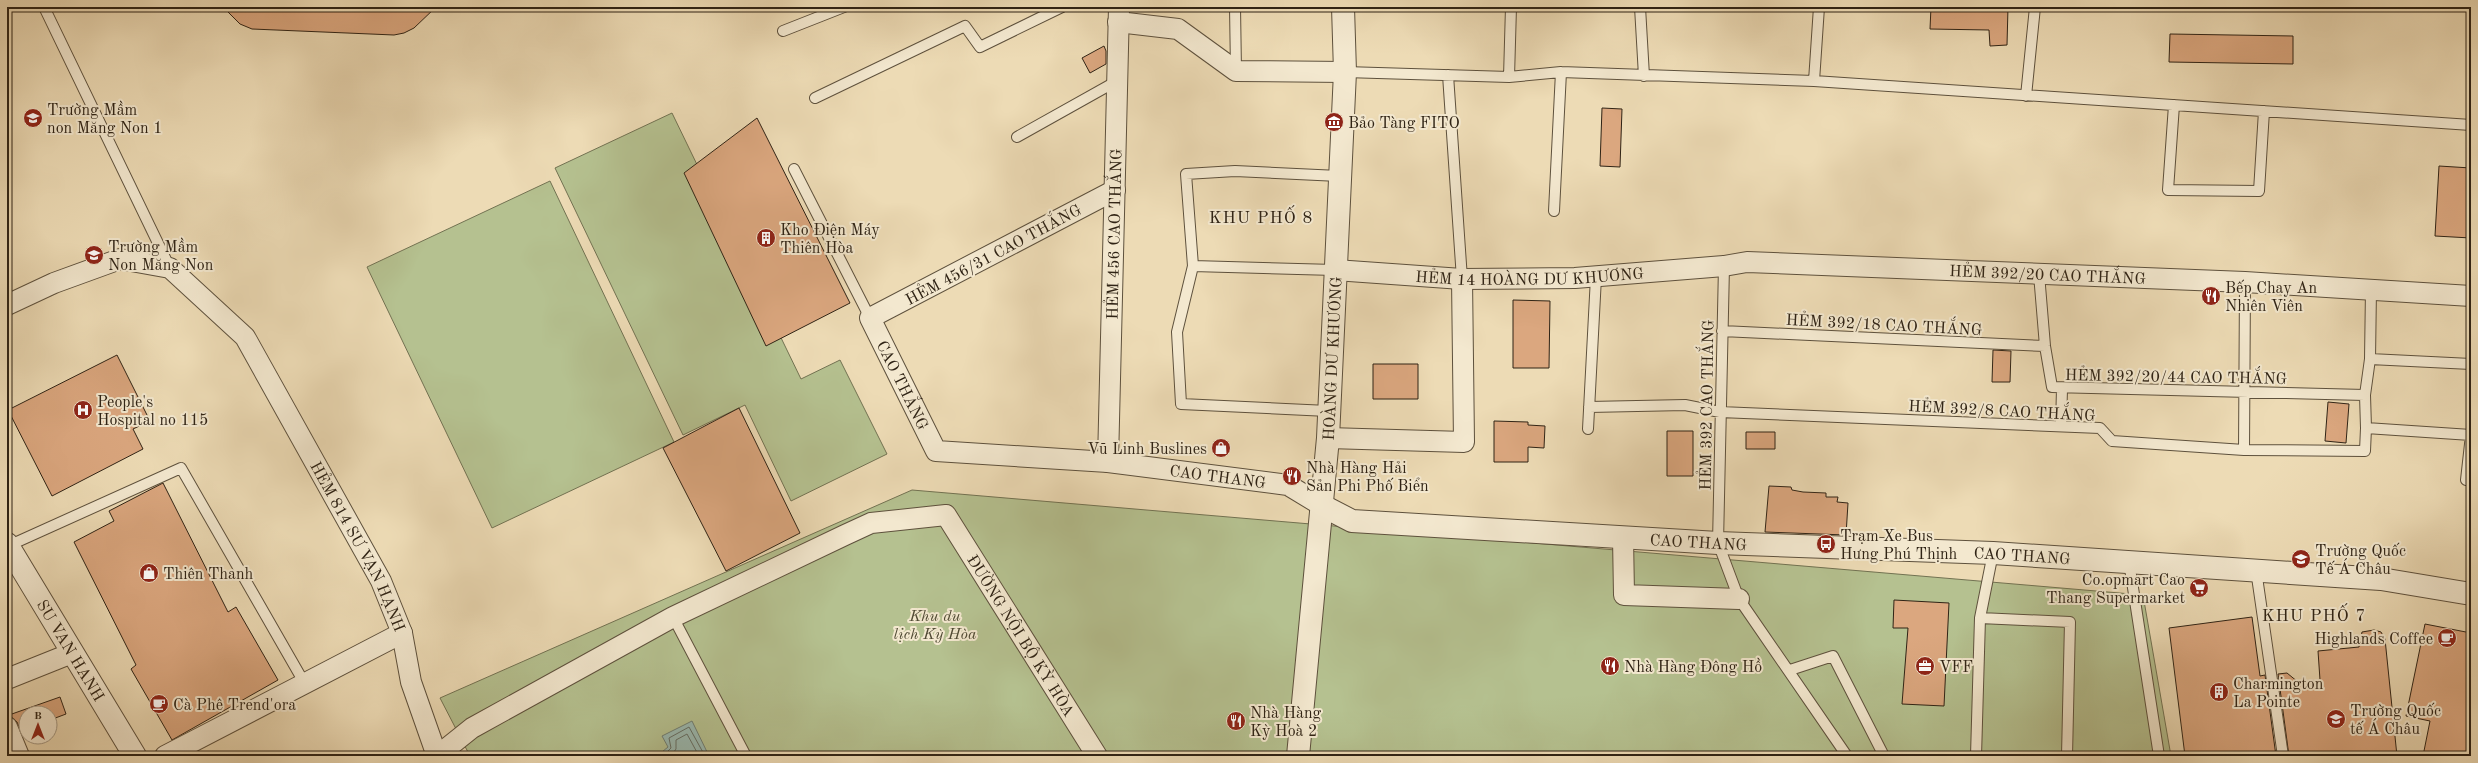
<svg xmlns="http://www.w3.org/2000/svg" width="2478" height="763" viewBox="0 0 2478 763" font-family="'Old Standard TT',serif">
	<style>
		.green { fill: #b5c190; stroke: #727252 }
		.water { fill: #9abab2; stroke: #6f7e73 }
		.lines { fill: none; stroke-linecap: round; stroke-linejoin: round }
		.shore { stroke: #646e64; stroke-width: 1 }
		.building { fill: #dba77f; stroke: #2f2315 }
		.service-casing { stroke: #5e513d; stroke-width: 12 }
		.minor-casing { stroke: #5e513d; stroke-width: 22 }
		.tertiary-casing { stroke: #5e513d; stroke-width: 24 }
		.service { stroke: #f3e8cf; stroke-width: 10 }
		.minor { stroke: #f3e8cf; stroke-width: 20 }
		.tertiary { stroke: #f3e8cf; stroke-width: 22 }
		.labels { text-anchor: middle; stroke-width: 4; stroke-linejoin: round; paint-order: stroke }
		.poi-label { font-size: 16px; fill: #2f2315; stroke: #f3e8cf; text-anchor: start }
		.street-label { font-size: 16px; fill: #2f2315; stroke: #f3e8cf }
		.park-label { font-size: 16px; font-style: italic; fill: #504a34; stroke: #f3e8cf }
		.neighbourhood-label { font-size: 17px; letter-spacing: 1px; fill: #2f2315; stroke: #f3e8cf }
	</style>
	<rect width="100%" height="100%" fill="#eddbb5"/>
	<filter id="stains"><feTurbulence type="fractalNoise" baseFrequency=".005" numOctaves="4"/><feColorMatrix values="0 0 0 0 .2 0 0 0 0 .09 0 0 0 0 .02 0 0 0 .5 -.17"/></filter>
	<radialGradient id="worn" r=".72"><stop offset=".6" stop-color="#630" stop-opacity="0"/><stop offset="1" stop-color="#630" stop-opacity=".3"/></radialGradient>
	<!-- green -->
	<path class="green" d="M672 113 801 379 840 360 887 454 791 501 745 405 683 435 555 168Z
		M550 181 674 442 492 528 367 267Z
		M912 490 2143 595 2171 756H470L440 698Z"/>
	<!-- water -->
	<path class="water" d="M692 721 709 756H657L668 747 662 736Z"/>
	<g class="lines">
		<!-- shore -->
		<path class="shore" d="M663 756 671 748 669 738 689 727 705 756
			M671 756 676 749V740L687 734 699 756"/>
	</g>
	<!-- building -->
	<path class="building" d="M223 7H436L414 28 404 33 394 35 252 29 240 24Z
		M1931 7H2008L2007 45 1990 46 1989 30 1930 29Z
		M2170 34 2293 36V64L2169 62Z
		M1104 46 1106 51V64L1090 73 1082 58Z
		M1602 108 1622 109 1620 167 1600 166Z
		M757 118 850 303 766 346 684 173Z
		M2439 166 2471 168V238L2435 236Z
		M1513 300 1550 301 1549 368H1513Z
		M1993 350 2011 351 2010 382H1992Z
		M117 355 150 421 133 429 143 449 52 496 8 410Z
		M1373 364H1418V399H1373Z
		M2328 402 2349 404 2346 443 2325 441Z
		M739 408 800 533 726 571 663 448Z
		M1494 421 1528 422V425L1545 426 1544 448 1528 447V462H1494Z
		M1667 431H1693V476H1667Z
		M1746 432H1775V449H1746Z
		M163 483 228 612 236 607 278 680 172 740 131 669 136 665 74 542 114 521 109 511Z
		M1769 486 1791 487 1792 490 1803 492 1826 493V497H1838L1837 502 1848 503 1846 535 1765 532Z
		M1894 600 1949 603 1944 706 1902 704 1908 628H1893Z
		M2252 617 2260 676 2265 675 2276 756H2185L2169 628Z
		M2425 624 2471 633V756H2423L2430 721 2406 716Z
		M2374 630 2381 632 2385 639 2397 756H2289L2278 674 2287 673 2298 682 2320 680 2318 651 2359 647 2362 632Z
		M60 697 66 714 50 720V713H26V729L21 731 17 722 9 715Z"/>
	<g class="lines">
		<!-- service casing -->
		<g class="service-casing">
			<path id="service" d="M44 7 170 268
				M1235 7 1236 71
				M1640 7 1644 76
				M783 31 844 7
				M1345 72 1509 77 1511 7
				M1448 75 1462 279
				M1509 77 1561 72 1814 81 2471 125
				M1814 81 1819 7
				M2026 96 2035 7
				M815 98 965 26 980 47 1062 7
				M2174 105 2168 190 2259 191 2264 111
				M1017 137 1117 81
				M794 169 870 318
				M1554 211 1561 72
				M1193 266 1186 174 1235 171 1339 176
				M1724 266 1718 543 1739 599 1847 756
				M2039 274 2045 346 2052 387 2365 395
				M1722 331 2045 346
				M2370 359 2471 364
				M1589 407 1685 405 1720 412 2100 428 2112 441 2244 450 2365 451 2366 428 2471 435
				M1328 411 1181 404 1177 332 1193 266 1335 270
				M2061 426 2062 389
				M2366 428 2365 395 2370 359 2371 289
				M1588 429 1596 277
				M2244 450 2245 282
				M2466 480 2471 435
				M8 546 181 468 305 684
				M2129 562 2159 756
				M2256 570 2283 756
				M673 617 746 756
				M1980 618 2070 622 2067 756
				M1790 670 1833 656 1884 756
				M1976 756 1980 618 1993 553"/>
		</g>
		<!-- minor casing -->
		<g class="minor-casing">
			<g id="minor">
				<path d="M1118 22 1178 29 1236 71 1345 72"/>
				<path id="s1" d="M1115 190 870 318 936 451 1108 462 1288 485 1321 505"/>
				<path id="s2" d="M1335 270 1462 279 1575 278 1724 266 1747 262 2245 282 2471 296"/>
				<path id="s3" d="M7 305 54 283 120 259 170 268 245 337 381 581 402 633 165 756"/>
				<path d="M1328 438 1464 442 1462 279"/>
				<path id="s4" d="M1108 462 1119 7"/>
				<path d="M1623 537 1624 595 1739 599"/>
				<path d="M402 633 411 682 437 756"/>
				<path d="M7 679 72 653"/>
				<path d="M7 727 19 756"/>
				<path id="s5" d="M437 756 472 728 673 617 845 535 871 523 946 515 1097 756"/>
			</g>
		</g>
		<!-- tertiary casing -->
		<g class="tertiary-casing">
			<g id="tertiary">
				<path id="s6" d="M1321 505 1352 521 1718 543 1993 553 2381 579 2471 594"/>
				<path id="s7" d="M7 544 135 756"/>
				<path id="s8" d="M1298 756 1328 438 1345 72 1343 7"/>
			</g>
		</g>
		<!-- service -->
		<use href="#service" class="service"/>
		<!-- minor -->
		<use href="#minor" class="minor"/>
		<!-- tertiary -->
		<use href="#tertiary" class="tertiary"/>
	</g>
	<!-- icons -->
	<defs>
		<g id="school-disc" transform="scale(1)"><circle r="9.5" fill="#8f2418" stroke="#f3e8cf"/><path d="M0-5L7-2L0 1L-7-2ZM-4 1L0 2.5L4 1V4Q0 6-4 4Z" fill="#fff"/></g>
		<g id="museum-disc" transform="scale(1)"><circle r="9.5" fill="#8f2418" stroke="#f3e8cf"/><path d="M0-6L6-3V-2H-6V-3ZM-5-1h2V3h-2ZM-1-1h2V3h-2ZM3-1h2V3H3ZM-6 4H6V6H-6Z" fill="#fff"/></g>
		<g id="building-disc" transform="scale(1)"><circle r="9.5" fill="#8f2418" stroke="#f3e8cf"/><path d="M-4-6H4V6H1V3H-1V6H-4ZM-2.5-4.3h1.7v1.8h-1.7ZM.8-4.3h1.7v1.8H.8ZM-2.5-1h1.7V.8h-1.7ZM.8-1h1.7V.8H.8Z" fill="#fff"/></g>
		<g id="restaurant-disc" transform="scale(1)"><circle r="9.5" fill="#8f2418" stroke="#f3e8cf"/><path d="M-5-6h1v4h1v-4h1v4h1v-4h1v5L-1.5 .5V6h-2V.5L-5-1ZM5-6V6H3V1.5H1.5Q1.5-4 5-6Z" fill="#fff"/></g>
		<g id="hospital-disc" transform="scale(1)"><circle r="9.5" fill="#8f2418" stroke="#f3e8cf"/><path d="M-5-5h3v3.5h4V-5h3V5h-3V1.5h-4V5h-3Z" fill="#fff"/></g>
		<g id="shop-disc" transform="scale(1)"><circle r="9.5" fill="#8f2418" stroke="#f3e8cf"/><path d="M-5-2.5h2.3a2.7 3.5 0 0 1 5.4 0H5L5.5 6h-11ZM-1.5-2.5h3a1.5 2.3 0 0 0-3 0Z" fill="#fff"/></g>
		<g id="bus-disc" transform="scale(1)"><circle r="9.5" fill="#8f2418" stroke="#f3e8cf"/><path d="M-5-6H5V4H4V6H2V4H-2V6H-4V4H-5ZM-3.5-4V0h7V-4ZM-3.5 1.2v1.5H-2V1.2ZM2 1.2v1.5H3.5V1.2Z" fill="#fff"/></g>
		<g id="supermarket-disc" transform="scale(1)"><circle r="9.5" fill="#8f2418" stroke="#f3e8cf"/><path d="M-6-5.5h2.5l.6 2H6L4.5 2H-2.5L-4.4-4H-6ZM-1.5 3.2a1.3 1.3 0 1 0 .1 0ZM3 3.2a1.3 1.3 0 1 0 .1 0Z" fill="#fff"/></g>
		<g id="cafe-disc" transform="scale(1)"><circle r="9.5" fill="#8f2418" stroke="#f3e8cf"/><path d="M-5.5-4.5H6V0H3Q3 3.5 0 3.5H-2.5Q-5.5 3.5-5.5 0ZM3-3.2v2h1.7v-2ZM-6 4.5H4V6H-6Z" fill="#fff"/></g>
		<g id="office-disc" transform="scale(1)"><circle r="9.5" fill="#8f2418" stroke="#f3e8cf"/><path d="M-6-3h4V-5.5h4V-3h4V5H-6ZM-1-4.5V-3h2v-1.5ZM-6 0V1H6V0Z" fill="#fff"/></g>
	</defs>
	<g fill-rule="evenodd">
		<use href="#school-disc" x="33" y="118"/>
		<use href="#museum-disc" x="1334" y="122"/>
		<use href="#building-disc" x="766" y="238"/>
		<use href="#school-disc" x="94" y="255"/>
		<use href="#restaurant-disc" x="2211" y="296"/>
		<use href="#hospital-disc" x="83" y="410"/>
		<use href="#shop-disc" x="1221" y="448"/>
		<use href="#restaurant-disc" x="1292" y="476"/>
		<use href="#bus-disc" x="1826" y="544"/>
		<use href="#school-disc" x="2301" y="559"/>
		<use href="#shop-disc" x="149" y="573"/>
		<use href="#supermarket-disc" x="2199" y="588"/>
		<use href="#cafe-disc" x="2447" y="638"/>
		<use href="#restaurant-disc" x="1610" y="666"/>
		<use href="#office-disc" x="1925" y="666"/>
		<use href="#building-disc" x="2219" y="692"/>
		<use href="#cafe-disc" x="159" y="704"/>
		<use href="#school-disc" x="2336" y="719"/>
		<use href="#restaurant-disc" x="1236" y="721"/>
	</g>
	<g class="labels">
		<!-- poi labels -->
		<g class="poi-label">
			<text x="47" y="115">Trường Mầm<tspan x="47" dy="18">non Măng Non 1</tspan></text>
			<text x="1348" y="128">Bảo Tàng FITO</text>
			<text x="780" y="235">Kho Điện Máy<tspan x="780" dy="18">Thiên Hòa</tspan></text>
			<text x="108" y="252">Trường Mầm<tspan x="108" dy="18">Non Măng Non</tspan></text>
			<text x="2225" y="293">Bếp Chay An<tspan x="2225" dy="18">Nhiên Viên</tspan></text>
			<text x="97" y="407">People's<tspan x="97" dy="18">Hospital no 115</tspan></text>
			<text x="1207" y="454" text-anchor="end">Vũ Linh Buslines</text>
			<text x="1306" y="473">Nhà Hàng Hải<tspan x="1306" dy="18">Sản Phi Phố Biển</tspan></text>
			<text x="1840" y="541">Trạm Xe Bus<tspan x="1840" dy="18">Hưng Phú Thịnh</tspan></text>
			<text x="2315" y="556">Trường Quốc<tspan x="2315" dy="18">Tế Á Châu</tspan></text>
			<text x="163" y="579">Thiên Thanh</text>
			<text x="2185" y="585" text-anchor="end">Co.opmart Cao<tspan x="2185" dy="18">Thang Supermarket</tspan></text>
			<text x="2433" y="644" text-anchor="end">Highlands Coffee</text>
			<text x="1624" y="672">Nhà Hàng Đông Hồ</text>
			<text x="1939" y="672">VFF</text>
			<text x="2233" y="689">Charmington<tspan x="2233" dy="18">La Pointe</tspan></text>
			<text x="173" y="710">Cà Phê Trend'ora</text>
			<text x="2350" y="716">Trường Quốc<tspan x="2350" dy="18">tế Á Châu</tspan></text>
			<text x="1250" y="718">Nhà Hàng<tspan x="1250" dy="18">Kỳ Hoà 2</tspan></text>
		</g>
		<!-- street labels -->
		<g class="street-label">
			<text dy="6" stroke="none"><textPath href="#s4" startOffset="228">HẺM 456 CAO THẮNG</textPath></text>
			<text transform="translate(993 254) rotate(-28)" y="6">HẺM 456/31 CAO THẮNG</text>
			<text dy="6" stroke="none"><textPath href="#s2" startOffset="195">HẺM 14 HOÀNG DƯ KHƯƠNG</textPath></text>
			<text dy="6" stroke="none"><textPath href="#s2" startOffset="714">HẺM 392/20 CAO THẮNG</textPath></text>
			<text transform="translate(1884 324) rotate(3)" y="6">HẺM 392/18 CAO THẮNG</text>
			<text dy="6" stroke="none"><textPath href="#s8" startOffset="399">HOÀNG DƯ KHƯƠNG</textPath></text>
			<text transform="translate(2176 376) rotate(1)" y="6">HẺM 392/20/44 CAO THẮNG</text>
			<text dy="6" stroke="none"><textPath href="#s1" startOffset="351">CAO THẮNG</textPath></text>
			<text transform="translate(1706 405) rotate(-89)" y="6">HẺM 392 CAO THẮNG</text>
			<text transform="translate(2002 410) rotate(3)" y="6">HẺM 392/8 CAO THẮNG</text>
			<text dy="6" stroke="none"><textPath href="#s1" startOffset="708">CAO THANG</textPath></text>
			<text dy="6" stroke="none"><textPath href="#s6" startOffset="382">CAO THANG</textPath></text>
			<text dy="6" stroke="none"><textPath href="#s3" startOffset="513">HẺM 814 SƯ VẠN HẠNH</textPath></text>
			<text dy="6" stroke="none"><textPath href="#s6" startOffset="706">CAO THANG</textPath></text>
			<text dy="6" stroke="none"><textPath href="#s5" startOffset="711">ĐƯỜNG NỘI BỘ KỲ HÒA</textPath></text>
			<text dy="6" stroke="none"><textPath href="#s7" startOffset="124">SU VAN HANH</textPath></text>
		</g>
		<!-- park labels -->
		<g class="park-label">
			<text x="935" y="621">Khu du<tspan x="935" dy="18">lịch Kỳ Hòa</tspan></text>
		</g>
		<!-- neighbourhood labels -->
		<g class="neighbourhood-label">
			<text x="1261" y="223">KHU PHỐ 8</text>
			<text x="2314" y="621">KHU PHỐ 7</text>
		</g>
	</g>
	<!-- margin -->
	<rect width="2478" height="763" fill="none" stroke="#eddbb5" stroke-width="24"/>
	<rect x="8" y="8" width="2462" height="747" fill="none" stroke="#2f2315" stroke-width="2"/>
	<rect x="12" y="12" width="2454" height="739" fill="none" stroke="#2f2315"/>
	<!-- north arrow -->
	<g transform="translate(38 725)"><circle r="19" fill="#f3e8cf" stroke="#a59985"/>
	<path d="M0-3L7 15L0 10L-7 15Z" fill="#8f2418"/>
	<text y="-6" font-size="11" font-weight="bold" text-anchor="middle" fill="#2f2315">B</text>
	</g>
	<rect width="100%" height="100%" filter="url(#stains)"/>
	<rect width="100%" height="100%" fill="url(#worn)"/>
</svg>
